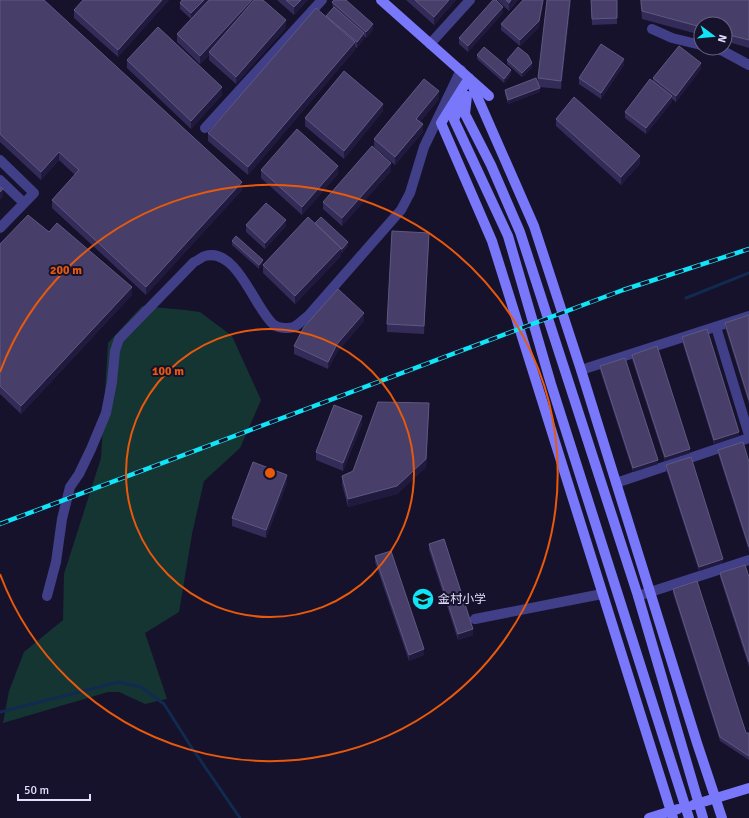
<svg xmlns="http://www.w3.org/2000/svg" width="749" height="818" viewBox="0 0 749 818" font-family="Signika,'Noto Sans SC',sans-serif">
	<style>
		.green { fill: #153533 }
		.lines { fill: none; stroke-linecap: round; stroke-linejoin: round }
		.stream { stroke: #112a50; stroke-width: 3 }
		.street { stroke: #413f88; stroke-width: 10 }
		.secondary { stroke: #7978fa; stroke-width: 10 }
		.rail-casing { stroke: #11e4f6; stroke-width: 4.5 }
		.rail { stroke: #16122b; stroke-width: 3; stroke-dasharray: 9; stroke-linecap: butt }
		.wall { fill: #342c58 }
		.shaded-wall { fill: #201a3e }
		.building { fill: #473f69; stroke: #5f5881 }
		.ring { fill: none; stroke: #e8590c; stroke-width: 2 }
		.labels { text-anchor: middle; stroke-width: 4; stroke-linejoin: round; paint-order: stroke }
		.poi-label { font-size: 12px; fill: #e1defe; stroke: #16122b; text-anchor: start }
		.centre { fill: #e8590c; stroke: #16122b; stroke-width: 2 }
		.ring-label { font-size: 12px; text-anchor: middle; font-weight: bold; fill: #e8590c; stroke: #16122b; stroke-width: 4; stroke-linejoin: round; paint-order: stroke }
	</style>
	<rect width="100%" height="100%" fill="#16122b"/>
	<!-- green -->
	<path class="green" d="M142 306 185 310 200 312 232 336 261 400 240 448 204 481 192 534 179 612 145 633 167 699 145 704 119 692H108L3 723 9 691 24 652 63 620 64 574 101 458 108 343Z"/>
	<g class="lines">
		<!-- stream -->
		<path class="stream" d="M686 298 749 273
			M0 712 119 682 141 687 164 704 190 745 240 818"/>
		<!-- street -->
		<path class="street" d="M652 29 672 38 701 45
			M430 44 470 0
			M711 48 723 51 749 65
			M205 128 322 0
			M0 160 34 193 0 228
			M0 180 24 203
			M716 327 749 435
			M581 370 749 316
			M616 483 749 438
			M47 596 56 562 62 519 70 487 79 474 91 449 106 413 112 382 115 351 119 339 194 262C198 261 201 257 205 256 237 247 255 309 273 324 277 328 288 329 294 327 299 324 304 319 308 316L401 210 410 193 424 147 461 70
			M638 596 749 560
			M475 619 602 594"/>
		<!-- secondary -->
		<path class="secondary" d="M381 0 489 96
			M469 78 441 123 492 241 673 818
			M469 78 534 226 581 370 697 743 722 818
			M467 96 465 114 491 165 520 232 638 596 703 818
			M463 97 454 120 508 236 551 384 689 818
			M693 805 749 788
			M649 818 678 809"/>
		<!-- rail casing -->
		<g class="rail-casing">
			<path id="rail" d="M0 524 623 290 749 249"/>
		</g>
		<!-- rail -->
		<use href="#rail" class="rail"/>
	</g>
	<!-- wall -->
	<path class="wall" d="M0 0 242 190 146 295 52 208V200L75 175 59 160 41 180 0 142Z
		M169 0 118 57 74 18V10Z
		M277 0H308L294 15Z
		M406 0H456L434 25Z
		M497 0H518L509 11Z
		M571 0 561 89 539 87 540 92 508 104 505 94V90L538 84V78Z
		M591 0H617V24L592 25Z
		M640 0H749V48L725 41V24H701V35L642 19Z
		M332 2 373 30 366 38 364 36V39L357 48 355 47V50L248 175 208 141V133L326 17V16L333 8Z
		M180 3 286 28 236 84 209 60V55L200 64 177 42V34L191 19 180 9Z
		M503 13 468 52 459 44V38Z
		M501 24 539 27 520 46 501 30Z
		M477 55 511 75 504 83 477 59Z
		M127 60 222 95 191 129 127 68Z
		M507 60 532 67 522 77 507 64Z
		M624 65 601 99 579 84V78Z
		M701 69 676 102 672 99V102L646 134 625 118V112L653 82V78Z
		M439 99 420 122 423 132 395 165 374 147V139Z
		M383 111 344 159 305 126V118Z
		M556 119 640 164 621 185 556 126Z
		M261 170 338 174 302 215 261 178Z
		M391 171 342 226 323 209V202Z
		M315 223 348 246 342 253 341 251V256L295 304 263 273V265Z
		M246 225 286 226 265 249 246 232Z
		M232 241 263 260 259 269 232 245Z
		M429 241 424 334 387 332V324Z
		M0 244 132 295 21 414 0 394Z
		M749 315V404L725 327V323Z
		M364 321 337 352 328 369 294 354V346Z
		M682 337 739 436 714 444 682 341Z
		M632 355 690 453 665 461 632 359Z
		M600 366 658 464 633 472 600 370Z
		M429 411 426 467 397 494 348 507 342 484V476L353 471Z
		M362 424 343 471 316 460V452Z
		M718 450 749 462V551L718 454Z
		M666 465 723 563 699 571 666 469Z
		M287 483 266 538 232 526V518Z
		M429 544 473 635 458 640 429 550Z
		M375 556 424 655 409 661 375 562Z
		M720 573 749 577V667L720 577Z
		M673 589 746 733H749V760L720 741 673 593Z"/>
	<!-- shaded-wall -->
	<path class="shaded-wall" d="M162 0H169L118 57V50Z
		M204 0H209L191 19V13Z
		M252 0H258L209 52V55L200 64V56Z
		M301 0H308L294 15V7Z
		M449 0H456L434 25V17Z
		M511 0H518L509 11V3Z
		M543 0H544L539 27 520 46V40Z
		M570 0H571L561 89V81Z
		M503 7V13L468 52V46Z
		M286 20V28L236 84V77Z
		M373 24V30L366 38V32Z
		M364 33V39L357 48V42Z
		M355 42V50L248 175V167Z
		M624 59V65L601 99V93Z
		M532 63V67L522 77V73Z
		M701 63V69L676 102V96Z
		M511 70V75L504 83V79Z
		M222 87V95L191 129V121Z
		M540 88V92L508 104V100Z
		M439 91V99L416 127V119Z
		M672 96V102L646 134V128Z
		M383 104V111L344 159V151Z
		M423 124V132L395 165V157Z
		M59 152V160L41 180V172Z
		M640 156V164L621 185V177Z
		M391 163V171L342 226V218Z
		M338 166V174L302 215V207Z
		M242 182V190L146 295V287Z
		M3 189V197L0 200V192Z
		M286 220V226L265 249V243Z
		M429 233V241L424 334V326Z
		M348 242V246L342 253V249Z
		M341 248V256L295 304V296Z
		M263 260V264L259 269V265Z
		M132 287V295L21 414V406Z
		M364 313V321L337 352 328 369V362L337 344Z
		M429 403 426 467 397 494 348 507V499Z
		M362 416V424L343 471V463Z
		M739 432V436L714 444V440Z
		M690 449V453L665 461V457Z
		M658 460V464L633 472V468Z
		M287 475V483L266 538V530Z
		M723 559V563L699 571V567Z
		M473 629V635L458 640V634Z
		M424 649V655L409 661V655Z"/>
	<!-- building -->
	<path class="building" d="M0 0H44L242 182 146 287 52 200 79 170 59 152 41 172 0 134Z
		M83 0H162L118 50 74 10Z
		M182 0H204L191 13 180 3Z
		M209 0H252L200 56 177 34Z
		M254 0H263L286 20 236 77 209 52Z
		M286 0H301L294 7Z
		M334 0H346L373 24 366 32 332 2Z
		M415 0H449L434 17Z
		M493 0H496L503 7 468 46 459 38Z
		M506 0H511L509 3Z
		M523 0H543L539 21 520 40 501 24Z
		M547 0H570L561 81 538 78Z
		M591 0H617V18L592 19Z
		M641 0H749V40L725 34V24H701V27L642 11Z
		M334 7 364 33 357 42 326 16Z
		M316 8 355 42 248 167 208 133Z
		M158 27 222 87 191 121 127 60Z
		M601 44 624 59 601 93 579 78Z
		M679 46 701 63 676 96 653 78Z
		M484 47 511 70 504 79 477 55Z
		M518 47 528 55 532 63 522 73 507 60Z
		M344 71 383 104 344 151 305 118Z
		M536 78 540 88 508 100 505 90Z
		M424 79 439 91 416 119 423 124 395 157 374 139Z
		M650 79 672 96 646 128 625 112Z
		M574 97 640 156 621 177 556 119Z
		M297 129 338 166 302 207 261 170Z
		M372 146 391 163 342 218 323 202Z
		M0 187 3 189 0 192Z
		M266 203 286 220 265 243 246 225Z
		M28 215 49 232 57 223 132 287 21 406 0 386V244Z
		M308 217 341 248 295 296 263 265Z
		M321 217 348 242 342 249 315 223Z
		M392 231 429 233 424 326 387 324Z
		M236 236 263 260 259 265 232 241Z
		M338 289 364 313 337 344 328 362 294 346 304 327Z
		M749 315V400L725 323Z
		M707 329 739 432 714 440 682 337Z
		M657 346 690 449 665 457 632 355Z
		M625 358 658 460 633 468 600 366Z
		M378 402 429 403 426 459 397 486 348 499 342 476 353 471Z
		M334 405 362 416 343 463 316 452Z
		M743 442 749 462V547L718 450Z
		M691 457 723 559 699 567 666 465Z
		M253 462 287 475 266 530 232 518Z
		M444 539 473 629 458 634 429 544Z
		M391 551 424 649 409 655 375 556Z
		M745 565 749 577V662L720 573Z
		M697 581 746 733H749V756L720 737 673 589Z"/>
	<!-- distance rings -->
	<g class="ring">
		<circle cx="270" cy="473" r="144"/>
		<path d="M0 372A288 288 0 1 1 0 574"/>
	</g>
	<!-- icons -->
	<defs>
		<g id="school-disc" transform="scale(1.15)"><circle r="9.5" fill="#11e4f6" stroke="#16122b"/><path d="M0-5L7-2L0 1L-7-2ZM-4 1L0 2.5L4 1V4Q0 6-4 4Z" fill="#111"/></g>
	</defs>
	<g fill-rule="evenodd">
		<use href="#school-disc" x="423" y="599"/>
	</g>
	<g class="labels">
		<!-- poi labels -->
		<g class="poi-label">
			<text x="438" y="603">金村小学</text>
		</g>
	</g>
	<circle cx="270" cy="473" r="6" class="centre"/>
	<g class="ring-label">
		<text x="66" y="274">200 m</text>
		<text x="168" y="375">100 m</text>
	</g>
	<!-- north arrow -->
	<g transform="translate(713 36) rotate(106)"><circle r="19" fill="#16122b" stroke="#67647f"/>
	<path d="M0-3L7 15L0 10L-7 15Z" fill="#11e4f6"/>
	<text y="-6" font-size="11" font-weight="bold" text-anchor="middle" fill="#e1defe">N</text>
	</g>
	<!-- scale -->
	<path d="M18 794v6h72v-6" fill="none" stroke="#e1defe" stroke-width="2"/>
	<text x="24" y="794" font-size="12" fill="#e1defe" stroke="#16122b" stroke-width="3" paint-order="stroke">50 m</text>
</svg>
